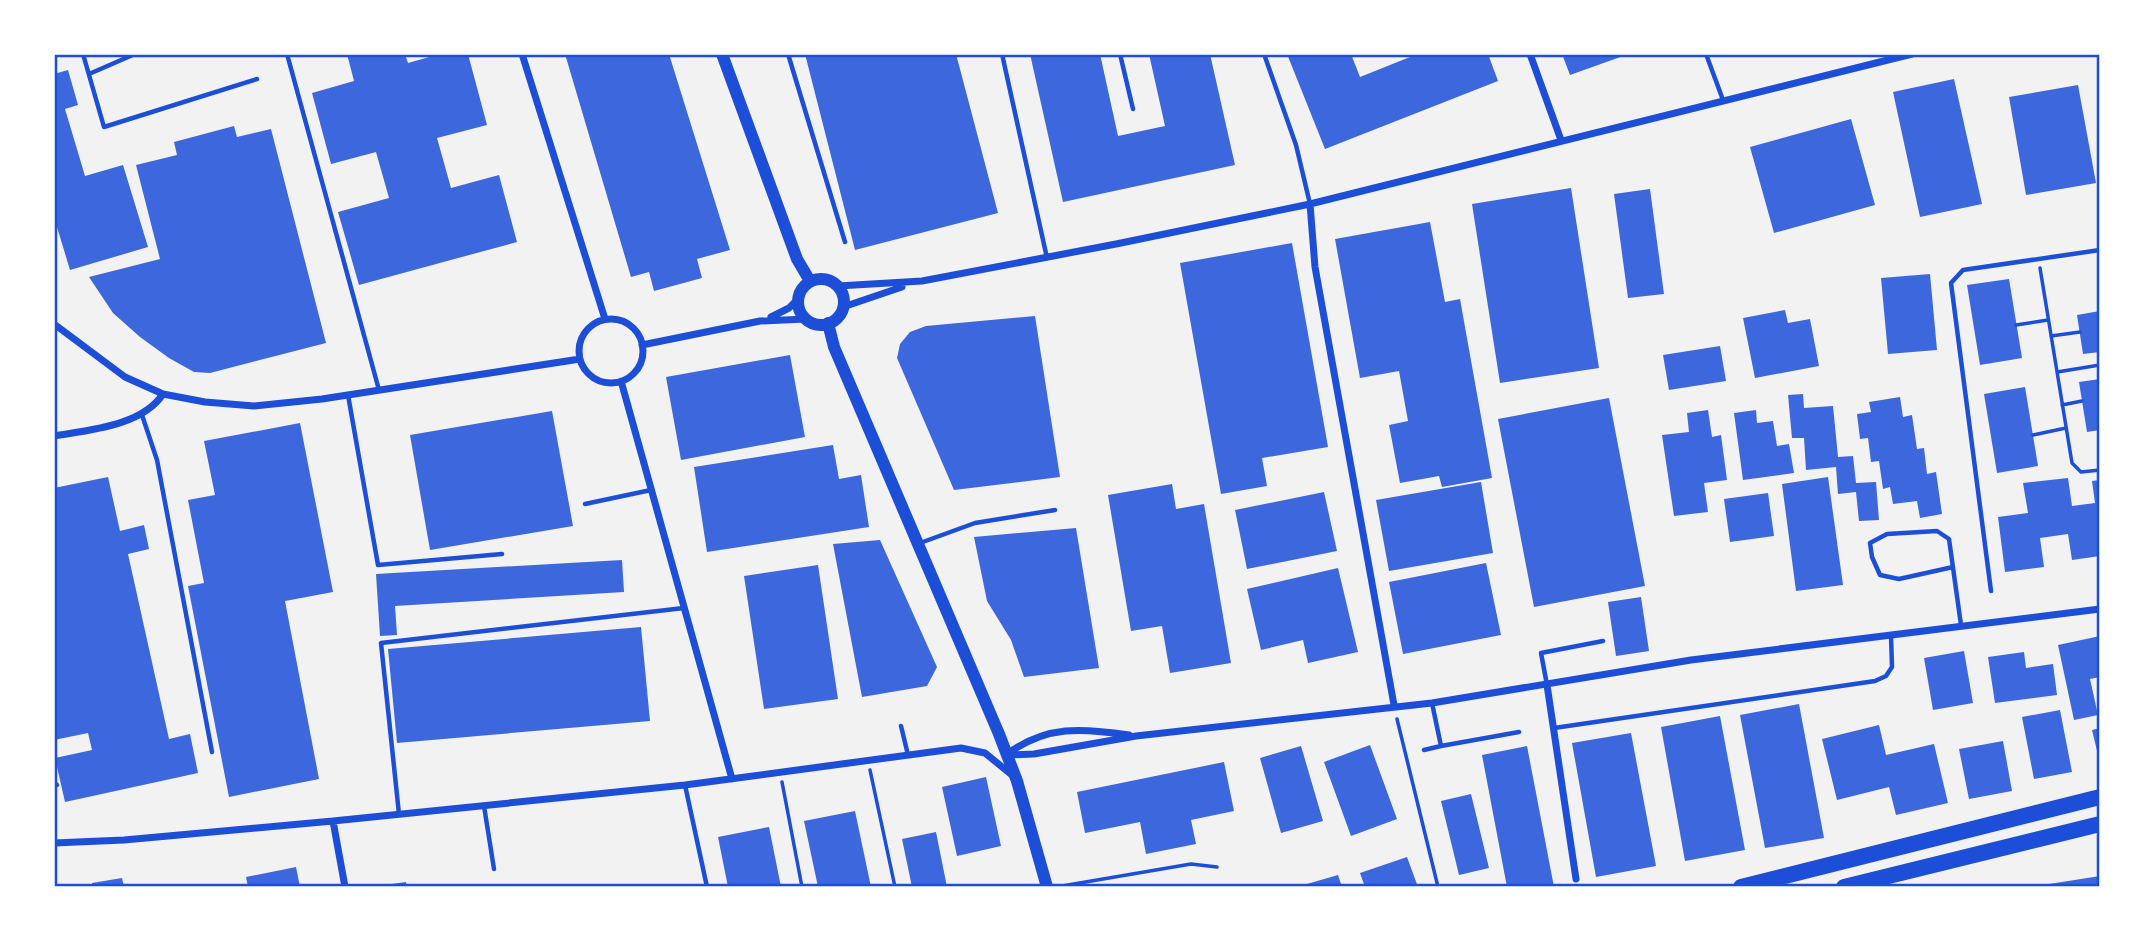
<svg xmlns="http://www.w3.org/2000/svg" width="2154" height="941" viewBox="0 0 2154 941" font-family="'Open Sans',sans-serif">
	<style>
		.building { fill: #3d67dc }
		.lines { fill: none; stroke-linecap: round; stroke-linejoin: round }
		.path { stroke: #1d4ed8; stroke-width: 3.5 }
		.service { stroke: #1d4ed8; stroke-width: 4.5 }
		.minor { stroke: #1d4ed8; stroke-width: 7 }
		.tertiary { stroke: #1d4ed8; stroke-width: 12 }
		.trunk { stroke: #1d4ed8; stroke-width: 16 }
		.neatline { fill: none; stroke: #1d4ed8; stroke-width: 2.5 }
	</style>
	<rect width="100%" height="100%" fill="#f2f2f2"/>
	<!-- building -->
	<path class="building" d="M347 54H405L408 63 440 54H468L487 125 437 138 451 188 499 175 517 242 359 285 338 212 389 198 376 152 331 164 312 93 354 81Z
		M565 54H669L730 250 697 259 702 278 654 291 649 272 631 277Z
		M805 54H956L998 213 855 250Z
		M1030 54H1100L1118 136 1165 126 1149 54H1210L1235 165 1063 202Z
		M1287 54H1351L1360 77 1410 57 1409 54H1488L1498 81 1325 149Z
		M1562 54H1626V55L1570 75Z
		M68 70 78 105 65 109 85 176 123 165 148 247 70 270 54 217V74Z
		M1954 79 1982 204 1920 217 1893 92Z
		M2078 85 2096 183 2026 195 2009 97Z
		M1851 119 1875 205 1774 233 1750 147Z
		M234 126 237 137 271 129 326 343 210 373 194 372 169 358 140 337 113 313 89 277 160 259 136 165 177 155 174 142Z
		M1571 188 1599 368 1500 383 1472 204Z
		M1650 189 1664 294 1628 298 1614 194Z
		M1430 222 1445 302 1460 299 1492 478 1442 487 1439 476 1400 483 1389 425 1408 421 1399 371 1360 378 1335 239Z
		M1292 243 1328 447 1262 458 1267 486 1221 494 1180 263Z
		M1930 274 1937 350 1888 354 1881 278Z
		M2009 279 2022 358 1980 365 1967 285Z
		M1785 310 1788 323 1810 319 1819 366 1755 378 1743 318Z
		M2100 311V352L2083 354 2077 315Z
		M1035 316 1060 477 954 490 897 358 900 344 910 332 926 326Z
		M1720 346 1726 381 1669 390 1663 355Z
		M790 355 805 437 681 460 666 377Z
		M2100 379V430L2087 432 2079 382Z
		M2025 387 2038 466 1997 473 1984 394Z
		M1803 394 1804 408 1833 406 1838 457 1853 456 1856 483 1876 482 1879 520 1859 521 1856 492 1838 494 1836 467 1806 470 1804 438H1792L1788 395Z
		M1900 397 1903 417 1912 415 1917 449 1924 448 1927 474 1936 472 1942 514 1920 518 1917 501 1893 504 1890 487 1883 489 1879 461 1871 462 1868 438 1860 439 1857 414 1871 412 1869 402Z
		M1609 398 1645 586 1534 607 1498 419Z
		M1708 410 1712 437 1721 435 1727 480 1704 483 1708 512 1674 516 1662 435 1689 432 1687 413Z
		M1756 410 1757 423 1773 421 1777 446 1789 444 1794 473 1743 480 1734 413Z
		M552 411 573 526 430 550 410 435Z
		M300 423 333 592 285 601 319 779 229 797 188 586 204 583 188 500 215 495 204 441Z
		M833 445 839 479 861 475 869 527 707 552 694 467Z
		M108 477 120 531 144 525 149 549 128 554 169 739 190 734 198 773 65 802 55 758 92 750 88 733 54 740V591H57L54 578V488Z
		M1828 477 1843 585 1796 591 1782 484Z
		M2068 478 2072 506 2095 503 2092 481 2100 480V556L2072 560 2068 534 2040 538 2044 567 2005 572 1998 517 2028 513 2023 483Z
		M1481 482 1493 553 1389 571 1376 500Z
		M1172 484 1176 509 1204 504 1231 663 1170 673 1162 626 1131 631 1108 495Z
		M1324 492 1337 551 1247 569 1235 510Z
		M1768 493 1774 536 1730 542 1724 499Z
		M1076 528 1099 668 1024 677 1011 640 987 601 974 537Z
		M880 540 937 667 927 686 862 697 833 544Z
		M622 560 624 592 395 606 397 635 380 636 376 574Z
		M1486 563 1501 635 1403 654 1389 582Z
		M818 565 838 699 764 709 744 576Z
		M1338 568 1358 652 1308 663 1303 640 1261 650 1247 589Z
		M1641 597 1649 651 1616 656 1608 602Z
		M641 627 650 721 397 743 388 649Z
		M2100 636V677L2090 679 2098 715 2074 720 2058 645Z
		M1964 651 1973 703 1933 710 1924 658Z
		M2024 652 2026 668 2053 664 2057 695 1995 703 1988 657Z
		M1799 704 1824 838 1765 848 1740 715Z
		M2060 710 2072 772 2034 779 2022 717Z
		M1720 716 1745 850 1685 861 1661 727Z
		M1879 725 1886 755 1934 744 1948 803 1896 815 1889 787 1837 800 1822 739Z
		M2100 728V758L2099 759 2092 730Z
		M1631 733 1656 866 1596 877 1572 743Z
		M2003 741 2012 791 1969 799 1959 749Z
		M1370 745 1397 819 1351 836 1324 762Z
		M1301 746 1323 821 1281 833 1260 758Z
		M1527 746 1554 887H1507L1482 755Z
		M1224 762 1234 811 1191 820 1196 844 1146 854 1140 822 1085 833 1077 792Z
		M986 777 1001 846 957 856 942 787Z
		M1471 794 1489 868 1459 875 1441 801Z
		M855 811 871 887H818L804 821Z
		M769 827 781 887H728L718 837Z
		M936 832 947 887H912L902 839Z
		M1407 857 1418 887H1365L1360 873Z
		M296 867 300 887H248L246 877Z
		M1338 875 1342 887H1300V886Z
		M2100 876V887H2049V884Z
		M122 878 124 887H92V883Z
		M406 882 407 887H384V885Z"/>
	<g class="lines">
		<!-- path -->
		<path class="path" d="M2040 268 2072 463 2081 472 2100 470
			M2016 325 2048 320
			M2051 336 2080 332
			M2057 372 2100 365
			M2062 405 2082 401
			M2033 435 2066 428
			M1397 719 1438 887
			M870 770 895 887
			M782 782 802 887
			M1062 886 1191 864 1217 867"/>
		<!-- service -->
		<path class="service" d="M83 54 104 127 257 79
			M287 54 379 390
			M788 54 845 242
			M1002 54 1047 258
			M1120 54 1133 109
			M1264 54 1296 145 1310 204
			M1706 54 1723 100
			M89 74 135 54
			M348 395 378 565 502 554
			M142 415 157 460 212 752
			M585 504 651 490
			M920 543 975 523 1055 510
			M1953 567 1899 579 1880 575 1872 557 1870 543 1887 534 1937 531 1949 539 1961 625
			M1991 591 1951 283 1963 270 2100 250
			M1547 685 1541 653 1603 641
			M1432 703 1441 746 1519 732
			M901 726 908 755
			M1554 728 1875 681 1886 676 1892 667 1891 636
			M1424 750 1441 746
			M54 782 57 785
			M685 785 707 887
			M484 806 494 869
			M399 814 381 643 684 608"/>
		<!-- minor -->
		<path class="minor" d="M522 54 605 319
			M1530 54 1561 140
			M1310 204 1315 267 1394 705
			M838 286 922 281 1116 244 1310 204 1912 54
			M843 307 902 287
			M771 317 789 308 798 299
			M579 351a32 32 0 1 1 64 0a32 32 0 1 1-64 0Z
			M54 324 125 377 163 394 205 402 254 406 322 399 580 359
			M642 345 760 321 806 319
			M621 381 732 779
			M54 436C89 430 142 426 163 394
			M1547 685 1576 879
			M1007 754C1047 725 1082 728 1129 735
			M1007 755 1034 754 1136 736 1432 703 1691 660 2100 609
			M333 821 345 887
			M54 843 124 840 333 821 685 785 961 748 985 753 1012 775"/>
		<!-- tertiary -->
		<path class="tertiary" d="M722 54 797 259 810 281
			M798 302a23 23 0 1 1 46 0a23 23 0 1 1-46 0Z
			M828 323 834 347 999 734 1017 781 1047 887"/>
		<!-- trunk -->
		<path class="trunk" d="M1741 887 2100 797
			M1844 887 2100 824"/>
	</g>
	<!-- border -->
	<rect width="2154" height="941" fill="none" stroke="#ffffff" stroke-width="112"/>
	<rect x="56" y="56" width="2042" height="829" class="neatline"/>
</svg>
